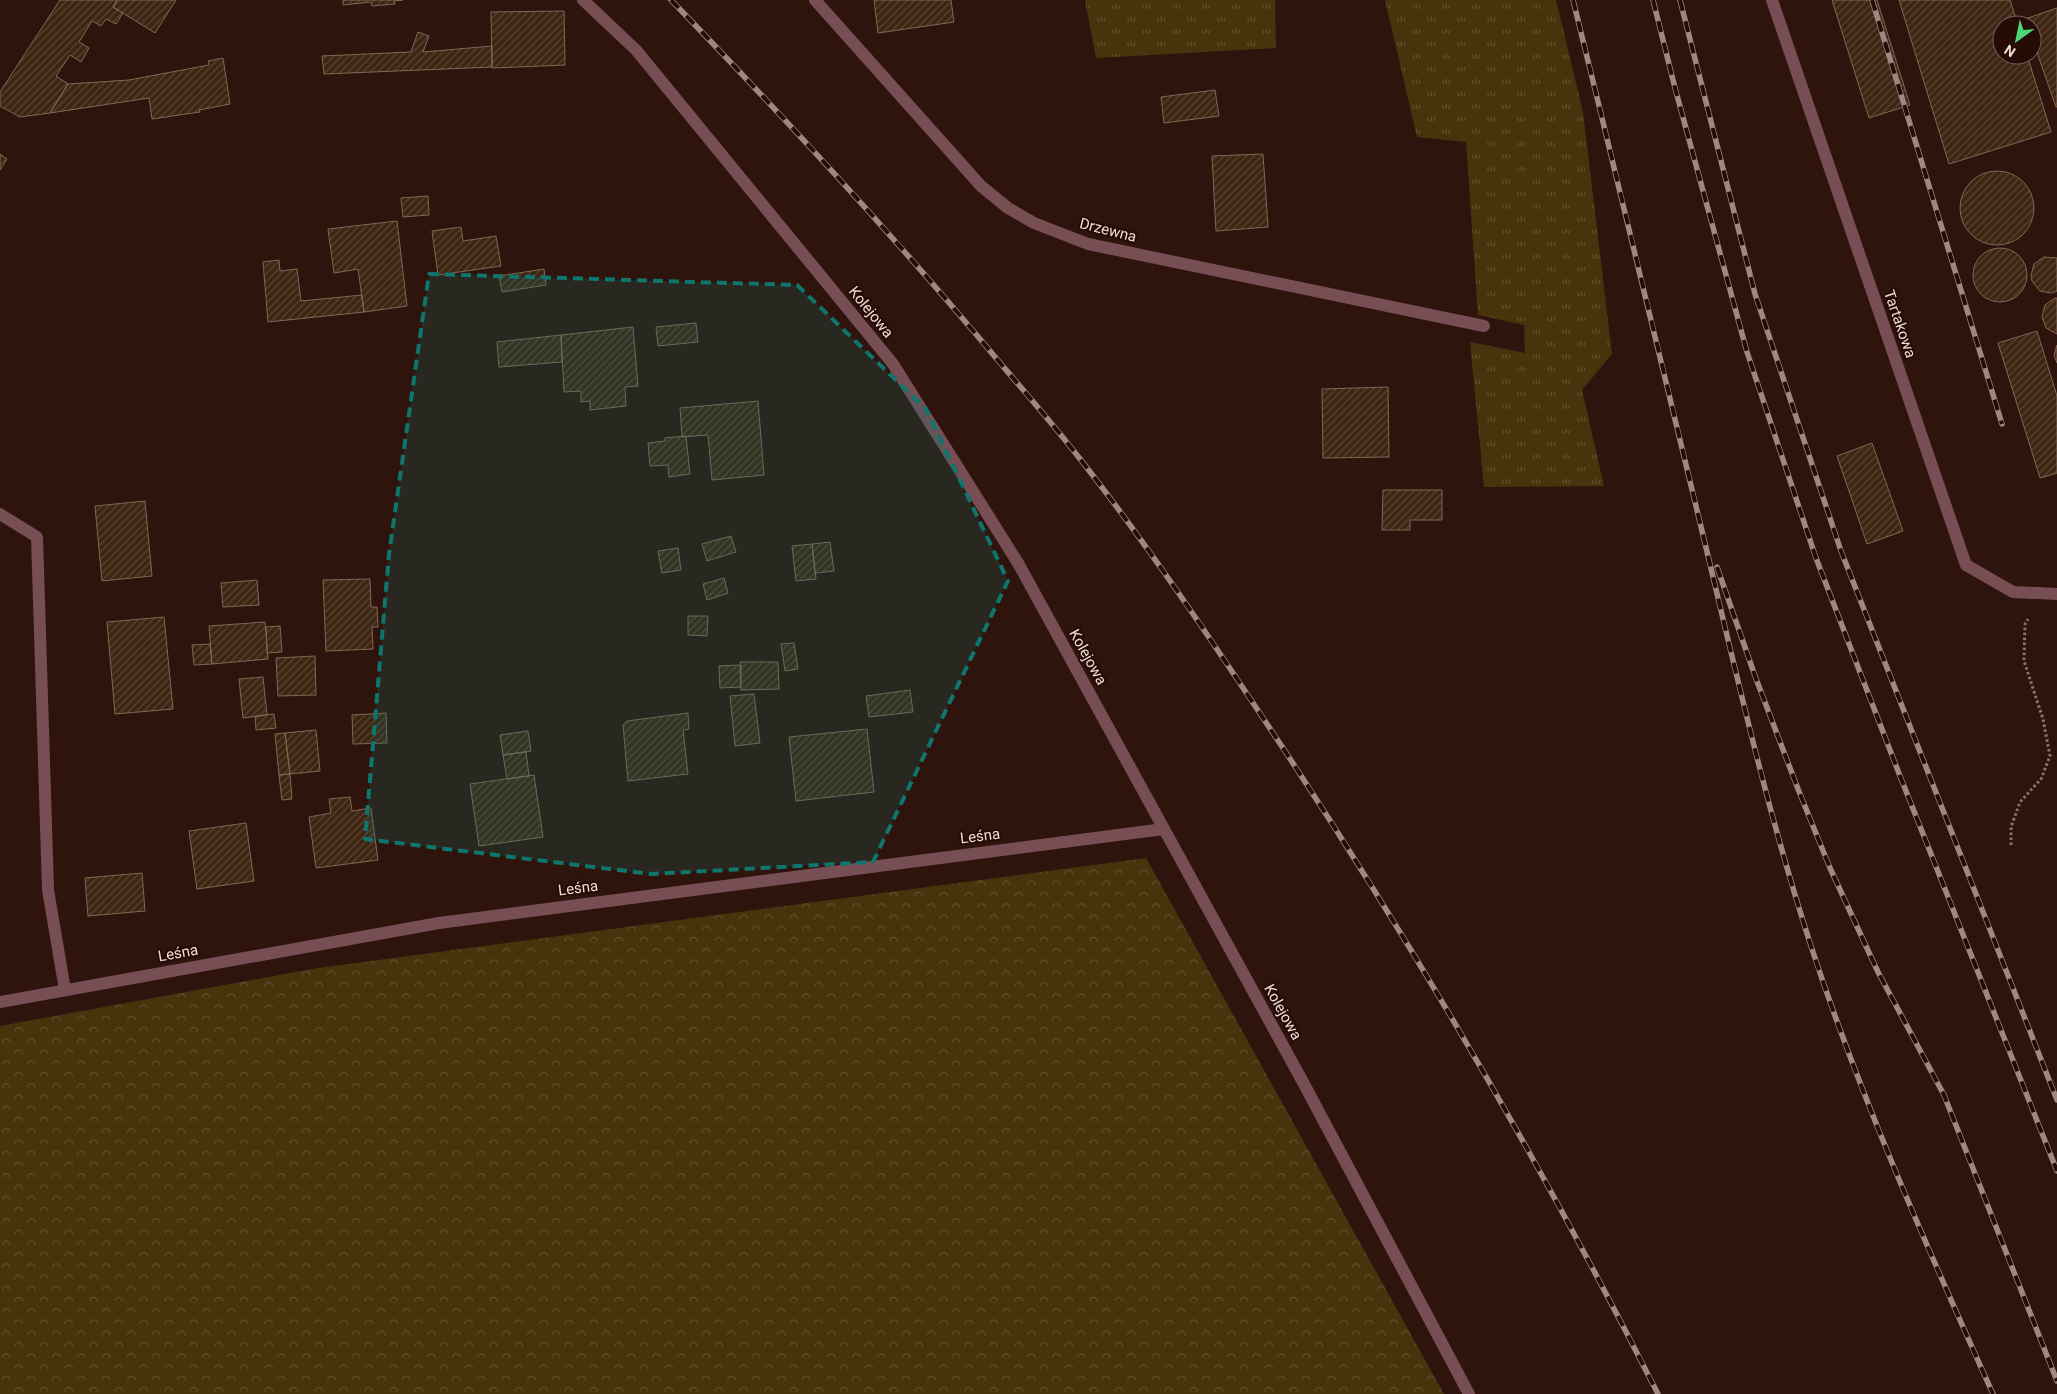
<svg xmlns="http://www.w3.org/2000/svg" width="2057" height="1394" viewBox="0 0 2057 1394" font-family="Roboto,sans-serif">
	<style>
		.grass { fill: url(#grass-tufts) }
		.forest { fill: url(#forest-crowns) }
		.building { fill: url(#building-hatch); stroke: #846753 }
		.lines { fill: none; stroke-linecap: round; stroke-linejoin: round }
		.path { stroke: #8c746e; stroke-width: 3; stroke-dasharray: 2.5 2.5; stroke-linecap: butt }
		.service { stroke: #764e54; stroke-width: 12 }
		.minor { stroke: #764e54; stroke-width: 12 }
		.tertiary { stroke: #764e54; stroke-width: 12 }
		.rail-casing { stroke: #9f8882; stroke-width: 5.5 }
		.rail { stroke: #250a05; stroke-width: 4; stroke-dasharray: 11; stroke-linecap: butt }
		.marked { fill: #0f766e; fill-opacity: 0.2; stroke: #0f766e; stroke-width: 4; stroke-dasharray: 10 6; stroke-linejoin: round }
		.labels { text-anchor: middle; stroke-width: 4; stroke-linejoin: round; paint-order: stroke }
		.street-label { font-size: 15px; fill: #f0dcd7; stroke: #250a05 }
	</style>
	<defs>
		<pattern id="grass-tufts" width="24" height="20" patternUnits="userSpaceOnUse" patternTransform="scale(1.25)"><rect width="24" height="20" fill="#47330c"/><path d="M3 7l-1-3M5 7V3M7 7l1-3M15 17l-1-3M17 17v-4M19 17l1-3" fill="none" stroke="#62502f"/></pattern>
		<pattern id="forest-crowns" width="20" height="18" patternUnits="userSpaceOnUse" patternTransform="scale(1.25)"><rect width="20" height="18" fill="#47330c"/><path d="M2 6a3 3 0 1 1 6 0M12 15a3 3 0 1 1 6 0" fill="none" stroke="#62502f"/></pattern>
		<pattern id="building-hatch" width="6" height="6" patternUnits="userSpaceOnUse" patternTransform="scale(1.25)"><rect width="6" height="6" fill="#3d2512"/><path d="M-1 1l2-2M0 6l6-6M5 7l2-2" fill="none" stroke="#594434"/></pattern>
	</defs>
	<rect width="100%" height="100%" fill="#2f130d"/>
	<!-- grass -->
	<path class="grass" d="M1085 0H1275L1276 48 1096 58Z
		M1385 0H1556L1583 112 1612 354 1582 390 1604 486 1484 487 1470 342 1525 353 1524 325 1478 315 1466 142 1417 137Z"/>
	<!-- forest -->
	<path class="forest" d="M1146 858 1444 1394H0V1026L318 968Z"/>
	<!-- building -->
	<path class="building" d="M60 0H117L113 7 123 13 116 24 106 19 101 26 92 21 79 42 89 48 81 62 70 55 56 76 68 84 50 113 20 117 0 106V92Z
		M117 0H176L155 33 113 7Z
		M343 0H403L394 1 395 4 372 6 371 2 343 5Z
		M874 0H951L954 22 878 33Z
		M1832 0H1877L1910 105 1869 118Z
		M1899 0H2010L2018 25H2002V55H2027L2051 132 1949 164Z
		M2057 8V107H2056L2032 38V25H2028L2025 19Z
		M564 11 565 65 492 68 491 12Z
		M418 32 429 36 423 52 492 46V67L324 74 322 56 411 52Z
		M223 58 230 104 199 110 200 112 152 119 149 98 50 113 68 84 129 80 209 65 208 61Z
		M1215 90 1219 116 1164 123 1161 97Z
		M0 154 7 159 0 170Z
		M1263 154 1268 227 1216 231 1212 156Z
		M1960 208a37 37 0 1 1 74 0a37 37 0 1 1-74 0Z
		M428 196 429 215 403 217 401 198Z
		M397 221 407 306 364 312 358 269 334 273 328 229Z
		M461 227 463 241 496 236 501 266 438 275 432 231Z
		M1973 275a27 27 0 1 1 54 0a27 27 0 1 1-54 0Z
		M2044 257 2057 258V291L2051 293 2040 291 2032 281 2031 276 2034 264Z
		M279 260 280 271 297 269 301 301 362 295 364 312 268 322 263 262Z
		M544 269 546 285 502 292 499 276Z
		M2055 298H2057V334L2046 328 2042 317 2045 305Z
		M696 323 698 342 658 346 656 327Z
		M633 327 638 386 625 387 626 406 590 410V401L581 402V391L564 392 561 335Z
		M2037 331 2057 396V473L2040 478 1998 343Z
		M561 335 562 362 499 367 497 342Z
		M2057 345V363L2054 355Z
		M1388 387 1389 457 1323 458 1322 389Z
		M758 401 764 475 712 480 708 435 682 437 680 408Z
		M686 436 690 474 669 477 668 465 650 466 648 443 665 441V438Z
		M1872 443 1903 531 1867 544 1837 456Z
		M1383 490H1442V520H1410V530H1382Z
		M145 501 152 576 102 581 95 506Z
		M731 536 736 552 707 561 702 544Z
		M830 542 834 571 815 573 812 544Z
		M812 544 816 579 796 581 792 546Z
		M678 548 681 570 662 573 658 551Z
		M724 578 728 593 707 600 703 584Z
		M370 579 371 607H377L378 627H372L373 649 326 651 323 580Z
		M257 580 259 605 223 607 221 583Z
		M688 616H708L707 636 688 635Z
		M164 617 173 709 115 714 107 622Z
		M265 622 268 659 212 664 209 626Z
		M280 626 282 652 267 653 266 627Z
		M794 643 798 669 785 671 781 644Z
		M210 644 212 664 194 665 192 645Z
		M315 656 316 695 278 696 276 658Z
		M740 662H778L779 689 741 690Z
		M741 665V687L720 688 719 666Z
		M263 677 267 715 243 718 239 679Z
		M910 690 913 712 869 717 866 696Z
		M754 694 760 743 735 746 730 696Z
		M386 713 387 743 353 744 352 715Z
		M688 713 689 729 683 730 688 774 628 781 623 725 627 721Z
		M274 714 276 728 256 730 255 716Z
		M867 729 874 792 796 801 789 737Z
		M316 730 320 771 290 774 285 733Z
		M528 731 531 751 503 755 500 735Z
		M285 733 290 774 279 775 275 734Z
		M526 752 529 776 507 779 503 755Z
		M290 774 292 799 282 800 279 775Z
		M534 775 543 837 479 846 470 784Z
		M350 797 352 811 371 808 378 860 316 868 309 817 331 813 329 799Z
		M246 823 254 881 197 889 189 831Z
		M142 873 145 911 88 916 85 878Z"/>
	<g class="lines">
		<!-- path -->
		<path class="path" d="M2011 845V827L2020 802 2041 779 2050 756 2043 719 2024 661 2025 624 2028 619"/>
		<!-- service -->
		<path class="service" d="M1772 0 1966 565 2013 592 2057 594
			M0 514 37 537 48 890 65 990"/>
		<!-- minor -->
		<path class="minor" d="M815 0 981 186 1008 208 1034 223 1088 244 1484 326
			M0 1002 439 923 1164 829"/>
		<!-- tertiary -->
		<path class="tertiary" d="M583 0 636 50 893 364 1018 563 1304 1084 1469 1394"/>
		<!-- rail casing -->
		<g class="rail-casing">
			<path id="rail" d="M671 0C785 118 896 238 1001 364 1025 392 1050 421 1073 450 1146 542 1212 641 1277 739 1416 949 1544 1169 1658 1394
				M1573 0C1617 178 1660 356 1703 535 1736 672 1767 811 1811 946 1861 1099 1927 1247 1993 1394
				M1653 0 1675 88 1747 352 1816 558 1900 776 2057 1171
				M1680 0 1755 294 1841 551 2057 1100
				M1872 0 2002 424
				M1717 567 1755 676 1798 789 1830 868 1878 972 1944 1095 2057 1381"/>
		</g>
		<!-- rail -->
		<use href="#rail" class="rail"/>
	</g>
	<!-- marked area -->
	<path class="marked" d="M429 274 797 285 926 409 1008 581 873 862 651 874 365 839 389 554Z"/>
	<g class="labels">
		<!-- street labels -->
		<g class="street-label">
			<text transform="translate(1108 230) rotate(14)" y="5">Drzewna</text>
			<text transform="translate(871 312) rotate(51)" y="5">Kolejowa</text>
			<text transform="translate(1900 324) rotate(71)" y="5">Tartakowa</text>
			<text transform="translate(1088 657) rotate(61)" y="5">Kolejowa</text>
			<text transform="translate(980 836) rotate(-7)" y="5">Leśna</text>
			<text transform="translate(578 888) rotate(-7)" y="5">Leśna</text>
			<text transform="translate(178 953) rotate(-10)" y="5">Leśna</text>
			<text transform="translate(1283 1012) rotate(61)" y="5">Kolejowa</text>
		</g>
	</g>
	<!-- north arrow -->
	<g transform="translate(2017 40) rotate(213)"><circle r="24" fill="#250a05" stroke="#765e59"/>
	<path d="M0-4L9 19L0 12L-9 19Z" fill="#4cd676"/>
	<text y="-8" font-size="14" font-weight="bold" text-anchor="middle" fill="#f0dcd7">N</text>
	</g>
</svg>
